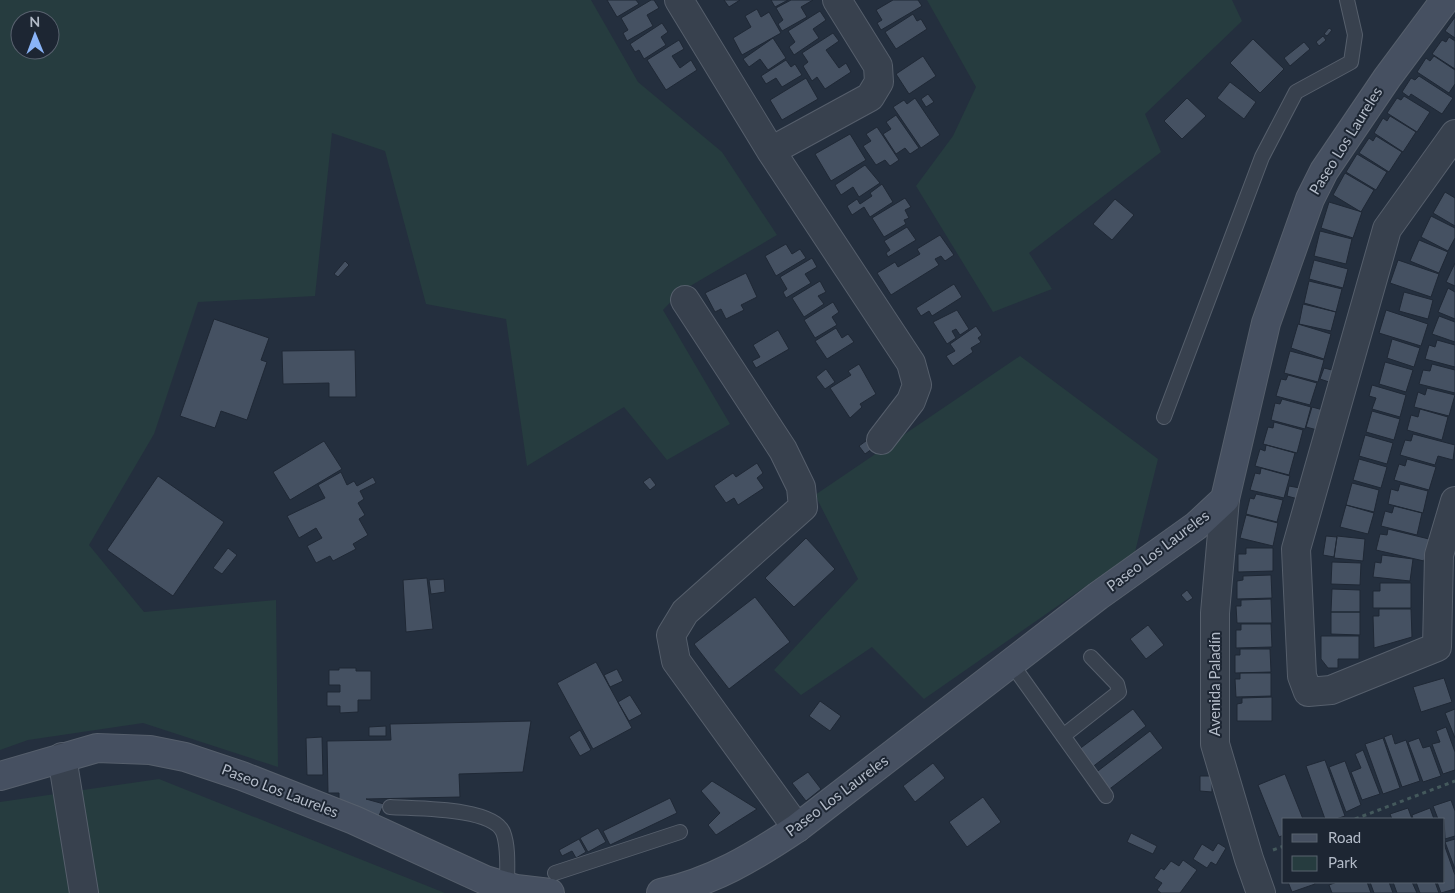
<svg xmlns="http://www.w3.org/2000/svg" width="1455" height="893" viewBox="0 0 1455 893" font-family="Lato,sans-serif">
	<style>
		.green { fill: #263c3f; fill-rule: evenodd }
		.building { fill: #455162; stroke: #1f2835 }
		.lines { fill: none; stroke-linecap: round; stroke-linejoin: round }
		.lane-casing { stroke: #565f6c; stroke-width: 16 }
		.street-casing { stroke: #565f6c; stroke-width: 30 }
		.secondary-casing { stroke: #565f6c; stroke-width: 30 }
		.path { stroke: #44595c; stroke-width: 3; stroke-dasharray: 4 4; stroke-linecap: butt }
		.lane { stroke: #38414e; stroke-width: 14 }
		.street { stroke: #38414e; stroke-width: 28 }
		.secondary { stroke: #465061; stroke-width: 28 }
		.labels { text-anchor: middle; stroke-width: 4; stroke-linejoin: round; paint-order: stroke }
		.street-label { font-size: 15px; fill: #b4bcc9; stroke: #1d2633 }
	</style>
	<rect width="100%" height="100%" fill="#242f3e"/>
	<!-- green -->
	<path class="green" d="M0 0H591L638 82 722 152 777 235 680 292 663 310 730 424 667 460 624 407 527 466 506 319 426 304 385 151 332 133 315 296 198 302 154 434 89 545 144 612 276 600 278 767 143 723 28 740 0 750ZM20 20H50V50H20Z
		M927 0H1232L1242 21 1145 114 1161 152 1029 253 1052 289 993 312 916 186 953 136 976 87Z
		M1020 356 1158 459 1135 552 924 699 872 647 801 695 774 670 858 579 815 495Z
		M159 779 445 893H0V802Z"/>
	<!-- building -->
	<path class="building" d="M607 0H636L639 4 617 17Z
		M651 0H654L659 8 647 15 653 26 627 41 623 33 628 30 621 18Z
		M724 0H740L729 7Z
		M771 0H788L775 7Z
		M791 0H813L801 7 807 17 782 31 778 24 783 20 776 8Z
		M893 0H918L922 6 881 30 877 23 882 20 876 10Z
		M757 9 761 17 769 12 781 33 742 55 733 38 751 27 745 16Z
		M820 11 826 20 813 29 819 38 794 55 789 47 795 42 788 31Z
		M913 14 917 21 921 19 927 29 896 49 885 32Z
		M1455 17V38L1445 31Z
		M662 23 668 32 661 37 666 45 644 59 639 50 635 52 630 44Z
		M1329 28 1332 30 1327 36 1324 34Z
		M833 33 839 41 826 50 839 68 846 63 851 72 825 89 817 77 812 81 803 66 808 62 802 53Z
		M1323 36 1326 40 1319 46 1316 42Z
		M1449 37 1455 41V69L1432 54 1442 40 1446 42Z
		M773 38 786 58 768 70 760 59 749 67 743 59Z
		M1253 39 1284 69 1260 93 1230 63Z
		M679 40 684 49 672 56 680 68 691 60 697 70 666 90 647 60Z
		M1304 42 1310 49 1290 66 1284 58Z
		M923 56 936 76 909 94 896 74Z
		M1434 56 1455 70V84L1449 93 1417 72 1426 58 1430 61Z
		M786 60 791 67 795 64 802 75 782 87 776 78 766 84 761 76Z
		M1419 76 1453 98 1442 114 1411 94 1409 97 1402 92 1411 78 1415 80Z
		M806 78 818 99 782 120 770 100Z
		M1230 82 1256 102 1244 119 1217 98Z
		M928 94 934 102 926 107 921 99Z
		M1404 96 1430 112 1417 132 1387 113 1397 98 1401 100Z
		M915 98 940 135 921 148 893 107 904 100 907 104Z
		M1187 98 1206 116 1182 139 1164 121Z
		M896 115 919 148 910 154 905 148 896 154 883 134 891 129 886 122Z
		M1390 116 1416 132 1403 152 1374 133 1383 118 1387 121Z
		M877 127 899 160 890 166 885 160 876 165 863 146 871 141 866 134Z
		M850 134 866 160 831 181 815 154Z
		M1376 136 1402 152 1389 172 1359 153 1369 138 1373 141Z
		M1357 154 1387 172 1376 190 1346 172Z
		M865 165 880 183 859 197 853 187 841 195 835 185Z
		M1345 173 1374 190 1361 212 1333 195Z
		M882 184 893 202 870 217 864 207 852 215 847 206 857 199 860 204 872 196 870 193Z
		M1445 192 1455 198V226L1433 213Z
		M905 198 911 207 905 210 909 218 904 220 906 224 884 237 872 218Z
		M1115 199 1134 215 1112 240 1093 224Z
		M1329 202 1362 212 1353 238 1321 228Z
		M1431 216 1455 228V238L1448 251 1421 237Z
		M907 227 916 240 888 257 886 253 890 250 884 241Z
		M1320 231 1352 239 1346 264 1314 256Z
		M940 235 954 255 945 261 941 256 935 259 939 265 891 295 877 273 895 262 898 267 920 254 917 249Z
		M1419 240 1448 252 1439 273 1410 261Z
		M786 244 792 254 800 249 806 258 776 276 765 256Z
		M812 258 817 267 805 274 811 283 786 298 783 292 787 289 780 277Z
		M1314 260 1348 269 1343 288 1309 279Z
		M1398 260 1439 274 1431 297 1390 283Z
		M345 261 349 265 338 277 334 274Z
		M1455 263V286L1446 282Z
		M746 273 757 297 741 305 744 310 726 319 721 309 715 312 705 293Z
		M820 281 826 292 818 296 824 304 804 317 792 298Z
		M1309 281 1342 289 1336 312 1304 303Z
		M954 284 962 297 932 316 929 311 921 316 916 308Z
		M1448 288 1455 292V319L1438 312Z
		M1404 292 1433 300 1428 319 1399 311Z
		M833 302 839 312 832 317 837 325 815 338 804 320Z
		M1303 304 1336 312 1331 331 1299 324Z
		M957 310 969 329 960 335 956 329 952 331 956 338 947 344 933 322Z
		M1386 310 1428 324 1421 346 1379 333Z
		M1439 316 1455 322V342L1432 334Z
		M214 319 269 338 261 360 267 362 247 420 221 411 215 428 180 416Z
		M1298 324 1331 334 1324 359 1291 348Z
		M976 326 982 335 978 338 981 342 971 348 973 352 953 366 946 356 955 351 950 344Z
		M836 328 842 338 848 334 854 342 827 359 815 341Z
		M778 330 789 349 756 368 752 361 760 357 753 345Z
		M1392 339 1420 348 1414 367 1387 358Z
		M1437 340 1455 345V367L1425 359 1429 345 1435 347Z
		M355 350 356 397H329V383L283 384 282 351Z
		M1290 351 1324 360 1318 382 1284 373Z
		M1385 362 1413 370 1406 392 1379 384Z
		M859 364 876 394 860 404 862 407 850 418 830 388 851 375 848 371Z
		M1432 364 1455 370V393L1419 384 1423 370 1430 371Z
		M1324 368 1336 371 1332 383 1320 379Z
		M826 369 835 382 825 389 816 377Z
		M1288 375 1317 383 1310 405 1276 396 1281 379 1286 380Z
		M1372 385 1406 395 1400 417 1372 409 1376 398 1369 396Z
		M1427 388 1455 395 1449 416 1414 407 1418 392 1425 395Z
		M1282 399 1311 407 1305 429 1271 420 1275 403 1280 404Z
		M1312 407 1327 411 1321 431 1306 427Z
		M1420 409 1448 417 1442 440 1407 430 1411 415 1418 417Z
		M1372 411 1400 419 1394 440 1366 432Z
		M1274 422 1303 430 1297 453 1263 444 1268 427 1273 428Z
		M1413 434 1455 445 1453 460 1438 456 1435 465 1400 455 1405 440 1411 441Z
		M1365 435 1393 443 1387 464 1359 456Z
		M870 438 876 446 865 454 859 446Z
		M324 441 342 469 290 500 273 472Z
		M1266 445 1295 453 1289 475 1255 466 1260 449 1265 451Z
		M1359 459 1387 467 1381 488 1353 480Z
		M1407 459 1436 467 1429 490 1394 480 1399 464 1405 466Z
		M757 463 763 473 757 478 764 488 738 505 734 498 726 503 714 486 733 473 736 477Z
		M1261 468 1290 476 1284 498 1250 490 1255 473 1260 474Z
		M341 472 347 485 354 481 357 486 373 477 376 483 360 491 364 499 358 503 365 515 359 519 368 535 353 544 356 549 333 561 330 556 316 563 307 546 322 538 316 528 299 538 287 516 325 498 318 485Z
		M158 476 224 522 173 596 107 550Z
		M650 477 656 485 650 490 643 482Z
		M1352 483 1379 490 1374 512 1346 505Z
		M1400 484 1428 491 1423 513 1388 504 1391 489 1398 491Z
		M1289 486 1300 488 1298 499 1287 496Z
		M1256 494 1283 500 1277 522 1246 514 1250 498 1254 499Z
		M1346 505 1374 513 1368 534 1340 527Z
		M1394 506 1422 513 1417 535 1381 526 1385 511 1392 513Z
		M1246 515 1278 523 1273 546 1240 538Z
		M1388 529 1429 539 1424 561 1376 550 1380 534 1387 535Z
		M1326 536 1337 537 1334 557 1323 555Z
		M1337 536 1365 539 1363 561 1334 558Z
		M806 538 835 569 794 607 765 578Z
		M228 548 237 555 222 574 213 568Z
		M1246 548H1273V571L1238 572V554H1246Z
		M1382 555 1413 559 1410 581 1373 577 1375 562 1381 563Z
		M1332 562 1361 563 1360 585 1331 584Z
		M1271 575 1272 598 1237 599V581L1243 580V576Z
		M427 578 433 629 406 632 403 580Z
		M444 579 445 592 431 594 429 580Z
		M1380 583H1411V608H1373V591H1380Z
		M1332 589 1360 590V612H1331Z
		M1187 590 1193 598 1187 602 1181 595Z
		M755 597 790 642 729 689 694 644Z
		M1271 599 1272 623H1237L1236 606H1241V600Z
		M1379 609H1411L1412 637 1374 648 1373 616H1379Z
		M1331 612H1360V635L1331 634Z
		M1241 624H1271L1272 647 1236 648V630H1241Z
		M1148 625 1164 645 1146 659 1130 639Z
		M1321 636H1359V659H1338V668H1328L1321 659Z
		M1240 649H1270L1271 672 1235 673V655H1240Z
		M596 662 632 728 593 749 557 683Z
		M339 668H356V671H371V700H358V712L340 713V706H327V692H340V685H329V670H339Z
		M617 669 623 681 610 687 604 675Z
		M1240 673H1271V696L1236 697 1235 679H1240Z
		M1444 678 1452 702 1421 712 1413 687Z
		M630 695 642 714 629 721 618 702Z
		M1272 697V721H1237V704L1242 703V698Z
		M820 701 841 716 830 731 809 716Z
		M1133 709 1146 726 1091 768 1078 750Z
		M1455 709V738L1445 713Z
		M531 721 523 772 459 774 460 797 366 799 384 804 378 818 339 805V793H328L327 741 391 740 390 724Z
		M386 726V736H369V727Z
		M1446 727 1455 752V770L1443 774 1432 744 1440 742 1436 731Z
		M580 730 591 750 580 756 569 737Z
		M1150 731 1163 748 1107 791 1094 774Z
		M1392 734 1395 744 1406 740 1420 781 1402 787 1384 737Z
		M322 737 323 775H307L306 738Z
		M1383 738 1400 788 1383 794 1365 744Z
		M1419 738 1423 748 1430 746 1441 776 1423 782 1408 742Z
		M1363 750 1380 794 1362 800 1351 772 1361 768 1355 754Z
		M1325 760 1345 816 1336 819H1325L1306 766Z
		M1345 761 1361 805 1346 812 1329 767Z
		M933 763 945 778 915 802 903 786Z
		M808 772 821 789 806 801 792 783Z
		M1285 774 1303 819H1284V835L1279 837 1258 785Z
		M1200 776H1212V792L1200 791Z
		M712 781 757 809 716 835 708 825 720 813 701 791Z
		M983 797 1001 822 967 847 949 822Z
		M670 798 677 813 610 845 603 831Z
		M1451 800 1455 811V836L1445 839 1444 819H1438L1433 806Z
		M1408 808 1412 819H1392L1390 814Z
		M1430 808 1434 819H1413L1412 815Z
		M598 828 606 842 588 852 580 838Z
		M1131 833 1157 846 1153 854 1127 842Z
		M579 839 586 852 576 858 572 851 562 856 559 850Z
		M1455 839V869L1445 842Z
		M1218 843 1226 848 1216 865 1211 862 1207 868 1193 859 1202 844 1213 851Z
		M1444 844 1455 875V889L1441 893 1437 882H1444Z
		M1183 860 1197 870 1180 893H1161L1157 890 1162 883 1154 878 1161 868 1164 870 1171 861 1179 866Z
		M1288 882H1314L1315 884 1292 892Z
		M1337 882H1367L1371 893H1332L1329 885Z
		M1370 882H1389L1393 893H1374Z
		M1393 882H1412L1417 893H1397Z
		M1416 882H1435L1439 893H1420Z"/>
	<g class="lines">
		<!-- lane casing -->
		<g class="lane-casing">
			<path id="lane" d="M1164 417 1262 157 1296 92 1351 62 1355 35 1347 0
				M1011 663 1106 796
				M1063 736 1119 692 1117 684 1091 657
				M390 807C415 809 492 807 503 832 509 847 507 870 507 886
				M555 873 680 832"/>
		</g>
		<!-- street casing -->
		<g class="street-casing">
			<path id="street" d="M679 0 771 151 911 363 917 385 911 401 881 440
				M1455 134 1387 229 1296 549 1302 676 1308 692 1331 690 1437 647 1439 555 1455 501
				M771 151 870 97 879 82 878 66 837 0
				M685 300 783 450 801 487 803 507 685 612 671 635 676 661 797 828
				M1225 499 1215 613V744L1249 859 1261 893
				M62 757 84 893"/>
		</g>
		<!-- secondary casing -->
		<g class="secondary-casing">
			<path id="secondary" d="M0 776 97 748 150 750 185 757 242 776 354 820 485 880 516 889 550 893
				M661 893C712 882 754 857 797 828L1098 596 1196 526 1225 499 1266 323 1310 199 1324 171 1387 78 1445 0"/>
		</g>
		<!-- path -->
		<path class="path" d="M1355 819 1455 781
			M1273 850 1284 846"/>
		<!-- lane -->
		<use href="#lane" class="lane"/>
		<!-- street -->
		<use href="#street" class="street"/>
		<!-- secondary -->
		<use href="#secondary" class="secondary"/>
	</g>
	<g class="labels">
		<!-- street labels -->
		<g class="street-label">
			<text transform="translate(1346 141) rotate(-58)" y="5">Paseo Los Laureles</text>
			<text transform="translate(1158 551) rotate(-37)" y="5">Paseo Los Laureles</text>
			<text transform="translate(1215 684) rotate(-90)" y="5">Avenida Paladín</text>
			<text transform="translate(280 791) rotate(21)" y="5">Paseo Los Laureles</text>
			<text transform="translate(837 796) rotate(-37)" y="5">Paseo Los Laureles</text>
		</g>
	</g>
	<!-- legend -->
	<rect x="1282" y="818" width="162" height="65" fill="#1d2633" stroke="#59626f"/>
	<rect x="1292" y="834" width="25" height="8" fill="#465061" stroke="#59626f"/>
	<text x="1328" y="843" font-size="15" fill="#b4bcc9">Road</text>
	<rect x="1292" y="856" width="25" height="15" fill="#263c3f" stroke="#59626f"/>
	<text x="1328" y="868" font-size="15" fill="#b4bcc9">Park</text>
	<!-- north arrow -->
	<g transform="translate(35 35) rotate(359)"><circle r="24" fill="#1d2633" stroke="#59626f"/>
	<path d="M0-4L9 19L0 12L-9 19Z" fill="#8ab4f8"/>
	<text y="-8" font-size="14" font-weight="bold" text-anchor="middle" fill="#b4bcc9">N</text>
	</g>
</svg>
